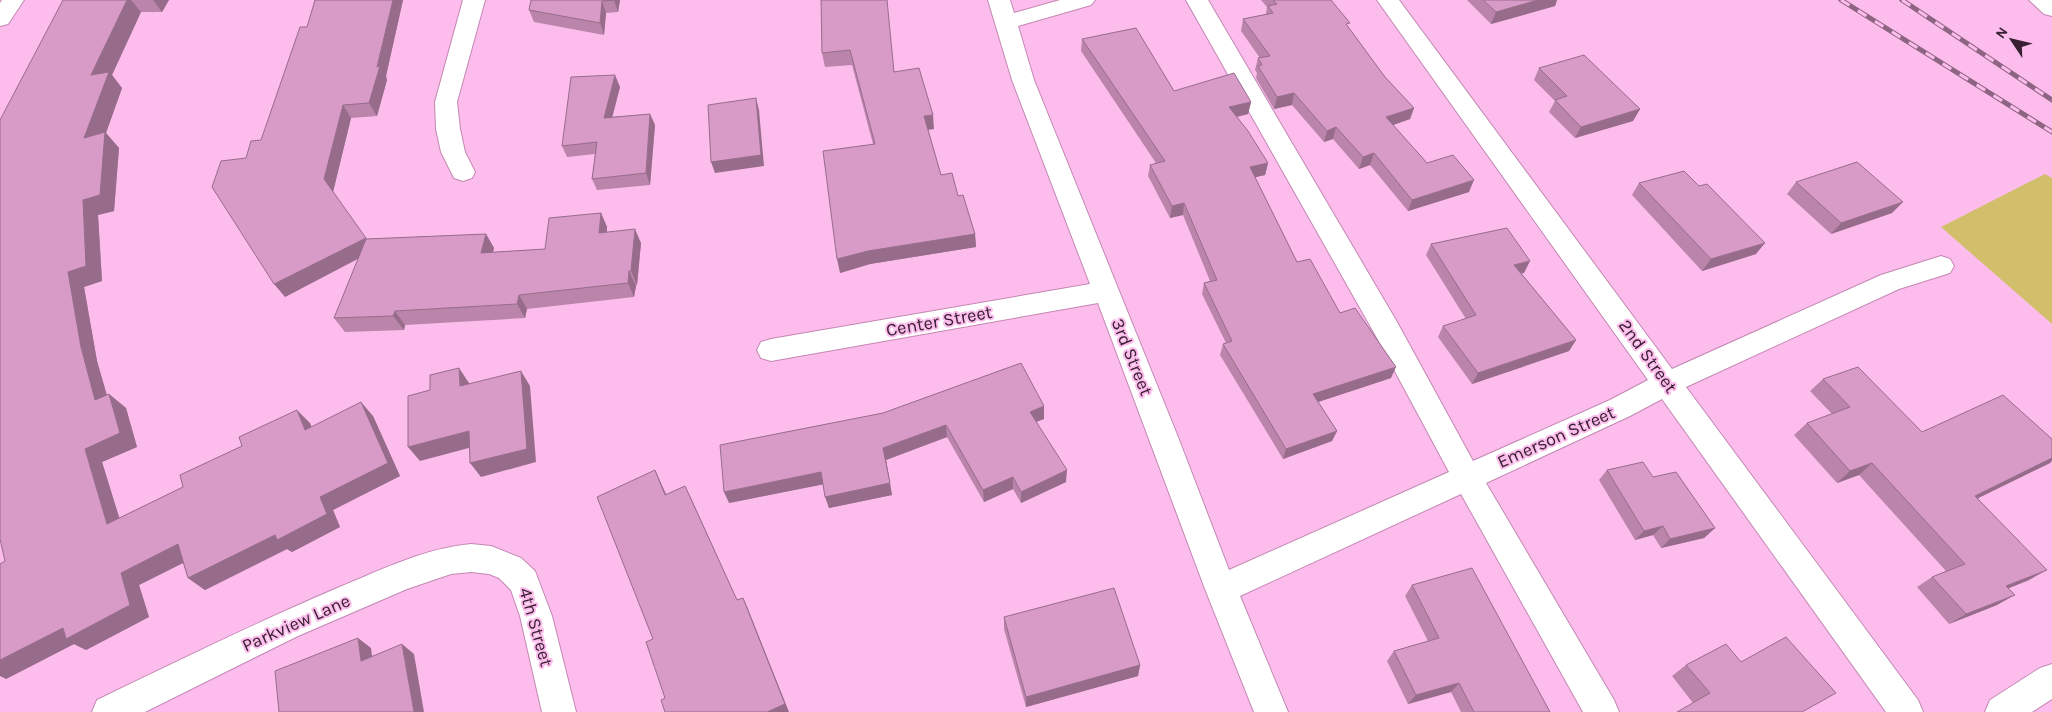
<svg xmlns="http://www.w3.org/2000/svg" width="2052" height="712" viewBox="0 0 2052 712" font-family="Karla,sans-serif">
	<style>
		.green { fill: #d2bf6c }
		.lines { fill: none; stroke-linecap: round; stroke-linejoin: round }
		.minor-casing { stroke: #c387b3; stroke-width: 2 }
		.minor { fill: #fff; fill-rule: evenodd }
		.rail-casing { stroke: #8e6483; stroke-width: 5 }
		.rail { stroke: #fdbdec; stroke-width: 3; stroke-dasharray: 10; stroke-linecap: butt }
		.wall { fill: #ba84ab }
		.shaded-wall { fill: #976c8b }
		.building { fill: #d89ac7; stroke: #976c8b }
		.labels { text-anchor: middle; stroke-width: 4; stroke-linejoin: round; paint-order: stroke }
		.street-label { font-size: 18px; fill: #382032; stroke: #fdbdec }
	</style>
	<rect width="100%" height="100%" fill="#fdbdec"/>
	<!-- green -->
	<path class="green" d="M2045 174 2052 178V324L1941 227Z"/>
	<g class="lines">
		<!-- minor casing -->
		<g class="minor-casing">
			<path id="minor" d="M2 0H24L8 24 0 26V3Z
				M463 0H485L457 102 460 129 465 152 475 172 472 178 463 181 454 178 441 152 436 129 435 102Z
				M988 0H1010L1014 13 1060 0H1095L1091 5 1018 26 1034 80 1178 437 1229 570 1449 472 1377 338 1186 0H1208L1397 322 1473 461 1610 400 1648 380 1377 0H1399L1672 369 1881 275 1941 256 1950 259 1954 266 1950 273 1899 289 1686 387 1918 700 1923 712H1886L1662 399 1630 416 1486 483 1614 700 1619 712H1583L1461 494 1240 596 1288 712H1254L1205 589 1098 303 771 361 761 358 757 350 761 342 771 339 1090 284 1012 80Z
				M2029 0H2052V16L2044 14Z
				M471 544 491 546 521 558 535 571 552 616 576 712H542L520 616 511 590 499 578 489 574 471 572 451 574 407 589 298 636 145 712H92L97 700C178 661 259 621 342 586 383 569 426 548 471 544Z
				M2052 664V699L2032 712H1985L1990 700 2040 668Z"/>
		</g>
		<!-- minor -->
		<use href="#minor" class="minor"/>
		<!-- rail casing -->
		<g class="rail-casing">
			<path id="rail" d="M1841 0 2052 132
				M1902 0 2052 100"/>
		</g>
		<!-- rail -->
		<use href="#rail" class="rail"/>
	</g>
	<!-- wall -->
	<path class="wall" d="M63 0H169L162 12H141L112 75 122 88 106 133 119 148 114 211 98 215 102 281 84 287 97 361 107 395 109 394 126 408 137 447 102 462 119 518 183 487 310 423 311 427 373 416 400 476 333 510 340 527 292 552 287 549 205 590 188 578 183 563 139 585 149 617 86 650 74 644 6 679 5 561Z
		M315 0H403L386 76 387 80 377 116 351 118 333 192 366 239 486 234 494 248 493 252 545 249 601 213 607 227V232L641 243 637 285 636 286 634 297 527 309 525 318 405 325 404 330 345 332 334 318 358 259 285 297 246 158 261 140 307 27Z
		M531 0H620L618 12 606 13 604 35 534 22 529 10Z
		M821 0 894 71 934 129 928 130 941 175 958 196 975 234 976 247 870 264 840 273 873 144 852 65 825 67 822 53Z
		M1261 0H1331L1349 28 1385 77 1414 108 1410 119 1393 125 1427 163 1469 192 1408 211 1370 165 1359 169 1333 139 1324 142 1292 105 1274 109 1256 78 1257 73 1255 70 1258 58H1260L1241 31 1243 19 1266 14 1267 7Z
		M1467 0H1557L1555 6 1491 24Z
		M1082 39 1174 91 1251 102 1248 114 1237 117 1268 163 1265 175 1255 177 1297 262 1340 313 1391 378 1318 402 1337 431 1332 441 1283 459 1220 355 1223 344 1226 343 1202 294 1204 283 1210 281 1183 215 1170 218 1148 176 1150 165 1156 163 1081 51Z
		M1539 68 1640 109 1633 121 1575 138 1549 112 1555 101 1534 80Z
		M620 87 612 117 650 114 655 125 650 185 597 190 592 179 595 154 567 157 562 146Z
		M1796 182 1892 213 1831 234 1787 194Z
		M1639 183 1756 254 1702 271 1632 195Z
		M1431 244 1524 273H1521L1576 340 1569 351 1472 384 1438 337 1443 326 1466 319 1426 255Z
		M1823 379 1922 432 2050 463 1978 498 2029 580 2009 588 1997 605 1949 624 1917 587 1932 577 1946 571 1859 475 1837 483 1794 435 1807 423 1832 414 1810 391Z
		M883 413 1044 419 1036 422 1066 482 1021 503 1013 489 984 502 947 437 886 460 892 495 829 508 823 484 729 503Z
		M1607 470 1653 477 1715 528 1704 538 1661 548 1653 535 1635 540 1599 480Z
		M1412 585 1550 712H1461L1451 692 1408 704 1387 661 1394 651 1428 641 1405 596Z
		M1004 617 1140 665 1138 676 1026 707 1004 629Z
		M1741 662 1836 693 1693 703 1672 676 1686 665Z"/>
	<!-- shaded-wall -->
	<path class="shaded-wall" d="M127 0H131L141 12 112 75 122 88 106 133 119 148 114 211 98 215 102 281 84 287 97 361 112 414 95 400 81 347 68 272 83 200 84 138 91 75Z
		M153 0H169L162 12Z
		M393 0H403L386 76 387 80 377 116 369 103Z
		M614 0H620L618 12Z
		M1538 0H1557L1555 6 1491 24 1496 12Z
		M602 1 606 13 604 35 600 23Z
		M615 75 620 87 609 130 604 118Z
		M1294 93 1292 105 1274 109 1277 97Z
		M756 98 759 110 764 166 715 173 711 162Z
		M1251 102 1248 114 1227 119 1229 107Z
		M343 105 351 118 333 192 324 179Z
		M1414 108 1410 119 1382 129 1386 117Z
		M1640 109 1633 121 1575 138 1581 127Z
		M650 114 655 125 650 185 646 173Z
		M933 115 934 129 925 130 924 116Z
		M1336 127 1333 139 1324 142 1327 131Z
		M1374 153 1370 165 1359 169 1363 157Z
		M1268 163 1265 175 1248 179 1250 167Z
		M1474 180 1469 192 1408 211 1412 200Z
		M1903 202 1892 213 1831 234 1841 223Z
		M1184 203 1183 215 1170 218 1172 206Z
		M601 213 607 227 606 247 599 233Z
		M635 229 641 243 637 285 631 271Z
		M486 234 494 248 489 267 481 253Z
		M975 234 976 247 870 264 840 273 837 259 868 251Z
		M366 238 374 250 285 297 274 284Z
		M1765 243 1756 254 1702 271 1711 259Z
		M1530 261 1524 273 1508 276 1514 265Z
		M629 271 636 286 634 297 628 283Z
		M519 295 527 309 525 318 517 304Z
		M395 311 405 325 404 330 393 316Z
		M1576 340 1569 351 1472 384 1478 373Z
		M1396 367 1391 378 1309 405 1313 394Z
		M459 368 469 383 470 401 460 386Z
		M521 371 530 386 536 462 481 477 470 463Z
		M109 394 126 408 137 447 102 462 125 536 107 524 85 449Z
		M361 402 373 416 400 476 333 510 340 527 292 552 287 549 205 590 188 578 320 497Z
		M1044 406V419L1030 424V412Z
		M297 410 310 423 318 444 305 430Z
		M946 425 947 437 886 460 892 495 829 508 825 497 883 448Z
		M469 431 480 445 420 461 408 447Z
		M1337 431 1332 441 1283 459 1286 449Z
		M2052 458V461L2050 463 1960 507 1975 496Z
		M1872 463 1859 475 1837 483 1850 471Z
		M655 470 661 483 672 507 665 495Z
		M1067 470 1066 482 1021 503V492Z
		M821 472 825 484 729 503 724 492Z
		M1013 477V489L984 502 983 490Z
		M685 486 691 498 742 611 737 600Z
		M1663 526 1653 535 1635 540 1644 531Z
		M1715 528 1704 538 1661 548 1670 539Z
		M178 544 195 557 139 585 149 617 86 650 74 644 6 679 0 676V660L63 628 121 573Z
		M2047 570 2029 580 1989 596 2006 586Z
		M2015 595 1997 605 1949 624 1966 614Z
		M743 598 748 609 789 712H767Z
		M358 638 371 648 374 671 361 661Z
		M402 644 414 654 424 712H414Z
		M1140 665 1138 676 1026 707V697Z
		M1459 683 1451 692 1408 704 1416 695Z"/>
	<!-- building -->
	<path class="building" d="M63 0H127L91 75 109 72 84 138 105 132 100 195 83 200 86 266 68 272 81 347 95 400 109 394 120 433 85 449 107 524 183 487 180 475 242 446 239 437 297 410 305 430 361 402 388 463 320 497 327 514 277 540 275 535 188 578 178 544 121 573 130 605 66 639 63 628 0 660V564L5 561 0 539V120Z
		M315 0H393L377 67 380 66 369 103 343 105 324 179 366 238 274 284 212 187 221 161 246 158 251 141 261 140 300 27H307Z
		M531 0H614L602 1 600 23 529 10Z
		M821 0H887L894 72 919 68 933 115 924 116 941 175 952 173 958 196 963 195 975 234 868 251 837 259 823 151 875 144 850 50 822 53Z
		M1273 0H1331L1350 23 1346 24 1385 77 1414 108 1386 117 1427 163 1453 155 1474 180 1412 200 1374 153 1363 157 1336 127 1327 131 1294 93 1277 97 1258 66 1262 65 1258 58 1270 56 1243 19 1273 13 1268 6 1277 4Z
		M1483 0H1538L1496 12Z
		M1136 28 1174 91 1234 73 1251 102 1229 107 1248 131 1268 163 1250 167 1297 262 1310 259 1340 313 1355 308 1396 367 1313 394 1337 431 1286 449 1223 344 1232 341 1204 283 1217 280 1184 203 1172 206 1150 165 1165 161 1082 39Z
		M1584 55 1640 109 1581 127 1555 100 1567 96 1539 68Z
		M615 75 604 118 650 114 646 173 592 179 597 142 562 146 571 77Z
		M756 98 761 155 711 162 708 105Z
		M1857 162 1903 202 1841 223 1796 182Z
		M1684 171 1699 186 1707 184 1765 243 1711 259 1639 183Z
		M601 213 599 233 635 229 631 271H629L628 283 519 295 517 304 395 311 393 316 334 318 366 239 486 234 481 253 545 249 549 218Z
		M1507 228 1530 261 1514 265 1576 340 1478 373 1443 326 1476 315 1431 244Z
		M1021 363 1044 406 1030 412 1067 470 1021 492 1013 477 983 490 946 425 883 448 890 483 825 497 821 472 724 492 720 445 883 413Z
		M1858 367 1922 432 2003 395 2052 439V458L1975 496 2047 570 2006 586 2015 595 1966 614 1932 577 1965 564 1872 463 1850 471 1807 423 1850 407 1823 379Z
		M459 368 460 386 521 371 527 449 470 463 469 431 408 447V396L430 390V375Z
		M1643 462 1653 477 1676 472 1715 528 1670 539 1663 526 1644 531 1607 470Z
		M655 470 665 495 685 486 737 600 743 598 785 704 767 712H665L661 700 665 698 646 642 653 639 597 497Z
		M1472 568 1550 712H1474L1459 683 1416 695 1394 651 1439 638 1412 585Z
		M1114 588 1140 665 1026 697 1004 617Z
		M1786 637 1836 693 1802 712H1677L1710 693 1686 665 1726 644 1741 662Z
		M358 638 361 661 402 644 414 712H279L275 671Z"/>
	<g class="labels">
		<!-- street labels -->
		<g class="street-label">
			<text transform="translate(939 321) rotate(-10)" y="6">Center Street</text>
			<text transform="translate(1648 356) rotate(54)" y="6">2nd Street</text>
			<text transform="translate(1132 357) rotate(68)" y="6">3rd Street</text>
			<text transform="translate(1556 437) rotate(-24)" y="6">Emerson Street</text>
			<text transform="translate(296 623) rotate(-24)" y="6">Parkview Lane</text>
			<text transform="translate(536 627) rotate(74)" y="6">4th Street</text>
		</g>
	</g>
	<!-- north arrow -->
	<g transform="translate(2012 40) rotate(305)" stroke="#fdbdec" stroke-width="4" paint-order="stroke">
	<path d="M0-4L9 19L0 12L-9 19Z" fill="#382032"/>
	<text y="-8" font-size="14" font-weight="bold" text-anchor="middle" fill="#382032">N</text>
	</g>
</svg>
